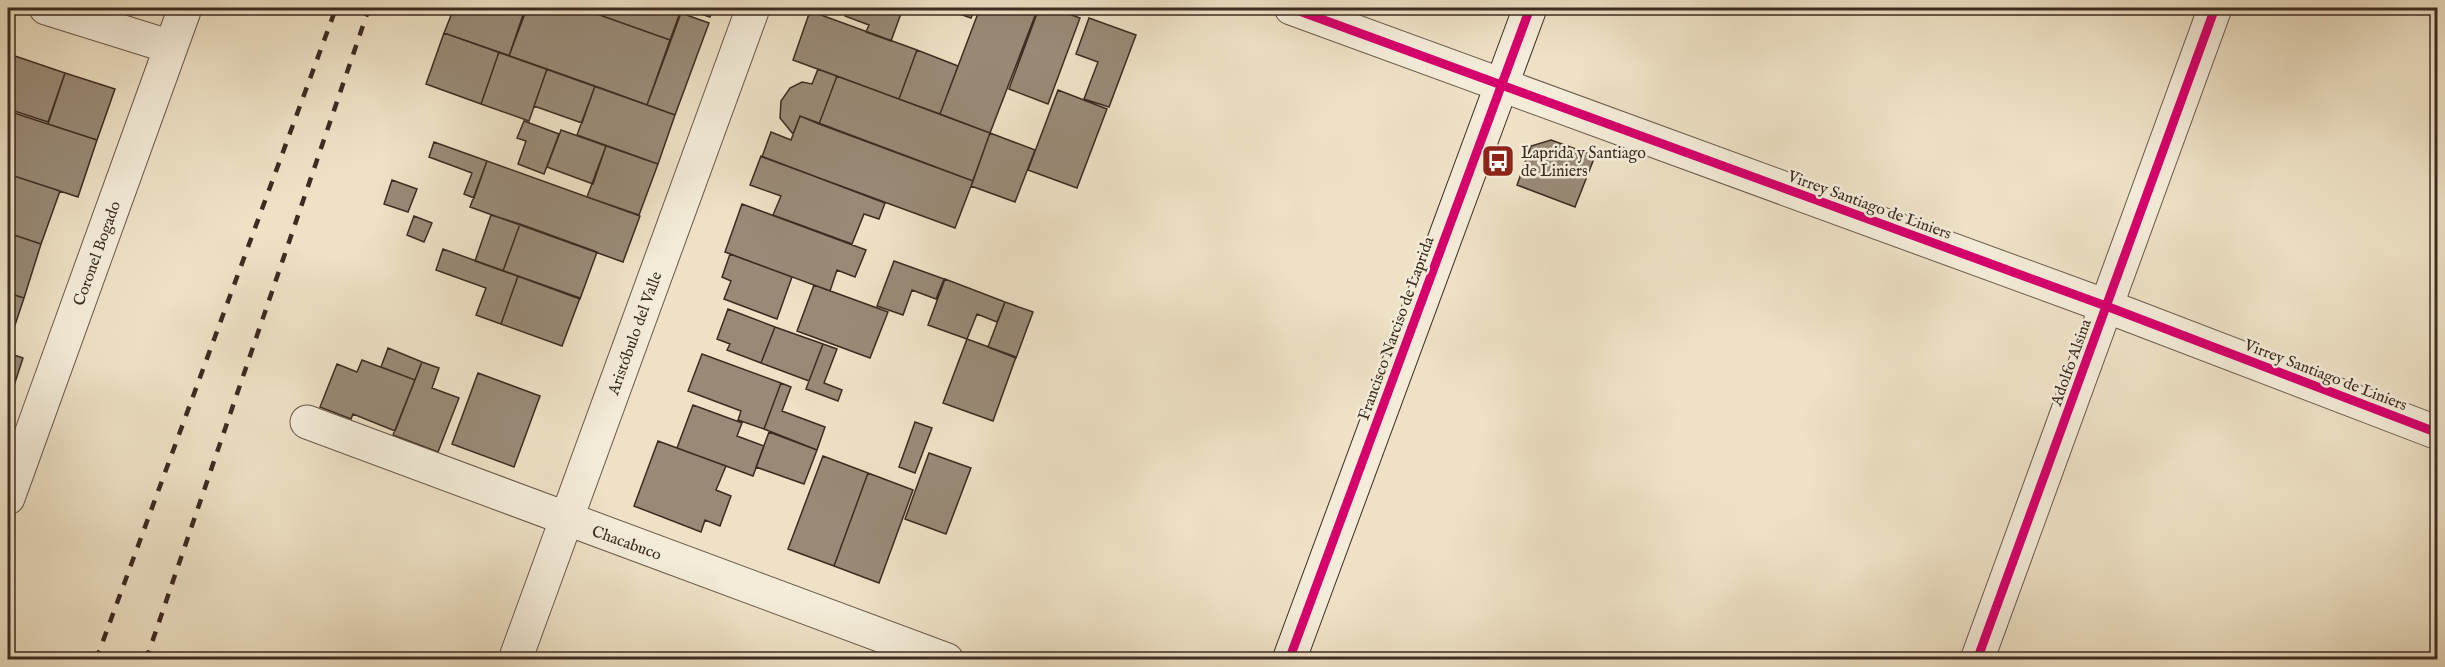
<svg xmlns="http://www.w3.org/2000/svg" width="2445" height="667" viewBox="0 0 2445 667" font-family="'IM FELL English',serif">
	<style>
		.building { fill: #998a77; stroke: #3d2b22; stroke-width: 1.5 }
		.lines { fill: none; stroke-linecap: round; stroke-linejoin: round }
		.street-casing { stroke: #69584b; stroke-width: 35 }
		.secondary-casing { stroke: #3d2b22; stroke-width: 35 }
		.street { stroke: #f4ecd9; stroke-width: 33 }
		.secondary { stroke: #f4ecd9; stroke-width: 33 }
		.rail { stroke: #3d2b22; stroke-width: 4.5; stroke-dasharray: 10 10; stroke-linecap: butt }
		.cycleway-casing { stroke: #f4ecd9; stroke-width: 13 }
		.cycleway { stroke: #d6006c; stroke-width: 9 }
		.labels { text-anchor: middle; stroke-width: 5; stroke-linejoin: round; paint-order: stroke }
		.poi-label { font-size: 16px; fill: #3d2b22; stroke: #f4ecd9; text-anchor: start }
		.street-label { font-size: 16px; fill: #3d2b22; stroke: #f4ecd9 }
	</style>
	<rect width="100%" height="100%" fill="#eee1c5"/>
	<filter id="stains"><feTurbulence type="fractalNoise" baseFrequency=".00333" numOctaves="4"/><feColorMatrix values="0 0 0 0 .2 0 0 0 0 .09 0 0 0 0 .02 0 0 0 .5 -.17"/></filter>
	<radialGradient id="worn" r=".72"><stop offset=".6" stop-color="#630" stop-opacity="0"/><stop offset="1" stop-color="#630" stop-opacity=".3"/></radialGradient>
	<!-- building -->
	<path class="building" d="M454 8 525 9 509 56 444 33Z
		M527 8H580L670 40 647 105 509 56Z
		M580 8H675L681 10 670 40Z
		M683 8H713L710 17Z
		M846 8H903L891 41 866 32 869 25 845 16Z
		M943 8H975L971 18Z
		M980 8H1038L990 133 940 114Z
		M1039 8H1052L1080 18 1048 104 1009 89Z
		M810 11 917 50 899 99 793 60Z
		M681 13 709 23 675 115 647 105Z
		M1089 18 1136 35 1109 107 1084 99 1098 62 1076 54Z
		M444 33 499 52 481 104 426 84Z
		M917 50 958 66 940 114 899 99Z
		M499 52 547 69 529 121 481 104Z
		M15 56 65 73 48 122 8 109V78Z
		M547 69 595 86 582 123 534 106Z
		M818 69 837 76 819 124 800 116 793 134 780 118 781 101 790 88 802 82 812 84Z
		M65 73 115 89 97 140 48 124Z
		M837 76 990 133 973 181 819 124Z
		M595 86 675 115 658 164 577 135Z
		M1058 90 1107 109 1077 188 1028 170Z
		M8 111 97 140 78 197 8 174Z
		M800 116 973 181 955 228 762 157 771 132 791 140Z
		M524 121 559 134 544 174 518 164 526 141 517 138Z
		M561 130 606 146 593 184 547 167Z
		M990 133 1035 150 1015 202 971 186Z
		M1551 140 1595 156 1575 207 1517 185 1531 146Z
		M434 142 487 161 474 198 464 194 472 173 429 157Z
		M606 146 658 164 639 215 587 197Z
		M761 156 885 203 879 219 864 214 852 244 773 215 781 196 750 185Z
		M487 161 640 216 623 262 470 207Z
		M8 174 60 191 41 244 8 233Z
		M392 180 417 189 408 212 384 204Z
		M742 204 866 250 855 277 837 270 830 291 725 252Z
		M491 215 520 224 503 271 475 261Z
		M414 216 432 223 424 242 407 235Z
		M520 224 597 252 580 299 503 271Z
		M8 233 41 244 24 298 8 293Z
		M443 249 518 276 501 324 476 315 486 288 436 270Z
		M730 254 792 277 777 319 724 299 731 281 722 277Z
		M894 261 944 279 936 299 912 290 903 315 877 306Z
		M518 276 580 298 562 346 501 324Z
		M945 279 1005 302 997 322 977 314 967 339 928 325Z
		M814 285 888 312 870 358 797 331Z
		M8 293 24 298 8 346Z
		M1005 302 1033 312 1016 358 988 347Z
		M728 309 775 327 761 363 727 350 730 344 717 339Z
		M775 327 823 344 809 381 761 363Z
		M967 339 1016 357 993 421 943 403Z
		M823 344 837 349 824 383 842 390 838 401 806 389Z
		M388 348 422 362 415 380 381 367Z
		M8 353 23 358 8 404Z
		M702 354 781 383 764 429 738 420 741 411 688 391Z
		M362 360 415 380 395 431 353 414 351 419 320 407 337 364 357 372Z
		M422 362 439 368 432 388 459 398 438 452 393 435Z
		M478 373 540 396 514 467 452 444Z
		M781 383 791 387 782 411 825 427 817 450 764 429Z
		M693 405 742 423 737 436 764 446 753 476 677 448Z
		M915 422 932 428 915 473 899 467Z
		M769 432 817 450 804 484 756 467Z
		M658 441 726 466 716 490 731 496 720 526 705 520 701 532 634 506Z
		M929 453 971 468 946 534 905 519Z
		M823 456 868 473 834 566 788 549Z
		M868 473 913 490 879 583 834 566Z"/>
	<g class="lines">
		<!-- street casing -->
		<g class="street-casing">
			<path id="street" d="M46 8 171 47
				M1291 8 2106 306 2438 433
				M307 422 947 660
				M8 498 185 8
				M515 660 753 8
				M1977 660 2215 8"/>
		</g>
		<!-- secondary casing -->
		<g class="secondary-casing">
			<path id="secondary" d="M1289 660 1530 8"/>
		</g>
		<!-- street -->
		<use href="#street" class="street"/>
		<!-- secondary -->
		<use href="#secondary" class="secondary"/>
		<!-- rail -->
		<path class="rail" d="M96 660 336 8
			M146 660 369 8"/>
		<!-- cycleway casing -->
		<g class="cycleway-casing">
			<path id="cycleway" d="M1291 8 2106 306 2438 433
				M1289 660 1530 8
				M1977 660 2215 8"/>
		</g>
		<!-- cycleway -->
		<use href="#cycleway" class="cycleway"/>
	</g>
	<!-- icons -->
	<defs>
		<g id="bus-square" transform="scale(1.725)"><rect x="-9" y="-9" width="18" height="18" rx="4" fill="#8f2418" stroke="#f4ecd9"/><path d="M-5-6H5V4H4V6H2V4H-2V6H-4V4H-5ZM-3.5-4V0h7V-4ZM-3.5 1.2v1.5H-2V1.2ZM2 1.2v1.5H3.5V1.2Z" fill="#fff"/></g>
	</defs>
	<g fill-rule="evenodd">
		<use href="#bus-square" x="1498" y="161"/>
	</g>
	<g class="labels">
		<!-- poi labels -->
		<g class="poi-label">
			<text x="1521" y="158">Laprida y Santiago<tspan x="1521" dy="18">de Liniers</tspan></text>
		</g>
		<!-- street labels -->
		<g class="street-label">
			<text transform="translate(1870 204) rotate(20)" y="6">Virrey Santiago de Liniers</text>
			<text transform="translate(96 253) rotate(-70)" y="6">Coronel Bogado</text>
			<text transform="translate(1395 328) rotate(-70)" y="6">Francisco Narciso de Laprida</text>
			<text transform="translate(634 333) rotate(-70)" y="6">Aristóbulo del Valle</text>
			<text transform="translate(2070 362) rotate(-70)" y="6">Adolfo Alsina</text>
			<text transform="translate(2326 374) rotate(21)" y="6">Virrey Santiago de Liniers</text>
			<text transform="translate(627 542) rotate(20)" y="6">Chacabuco</text>
		</g>
	</g>
	<!-- margin -->
	<rect width="2445" height="667" fill="none" stroke="#eee1c5" stroke-width="30"/>
	<rect x="9" y="9" width="2427" height="649" fill="none" stroke="#3d2b22" stroke-width="3"/>
	<rect x="15" y="15" width="2415" height="637" fill="none" stroke="#3d2b22" stroke-width="1.5"/>
	<rect width="100%" height="100%" filter="url(#stains)"/>
	<rect width="100%" height="100%" fill="url(#worn)"/>
</svg>
